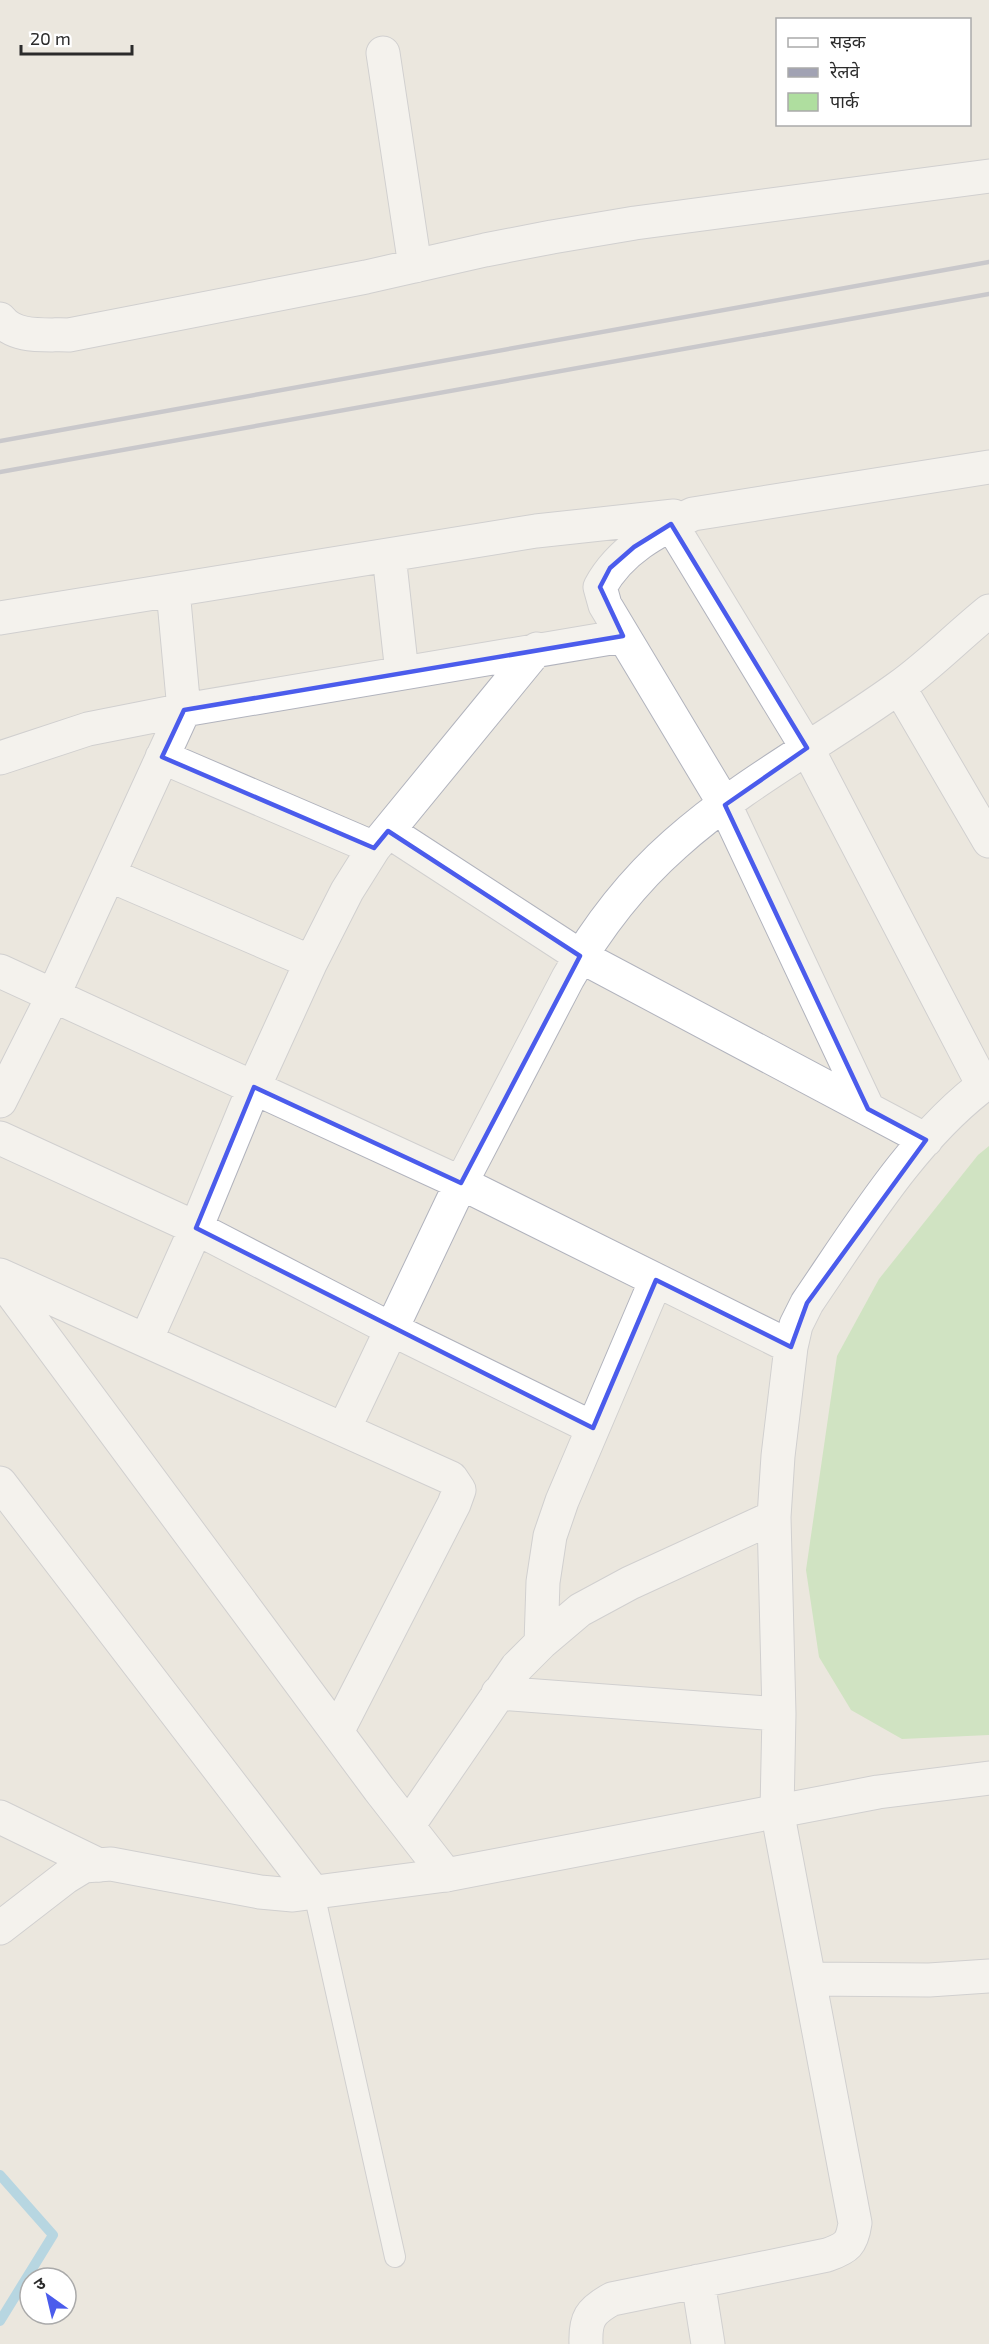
<svg xmlns="http://www.w3.org/2000/svg" width="989" height="2344" viewBox="0 0 989 2344" font-family="'Exo 2','Noto Sans Devanagari',sans-serif">
	<style>
		.green { fill: #afde9f }
		.lines { fill: none; stroke-linecap: round; stroke-linejoin: round }
		.stream { stroke: #79c0e5; stroke-width: 10 }
		.lane-casing { stroke: #b1b3bd; stroke-width: 22 }
		.street-casing { stroke: #b1b3bd; stroke-width: 35 }
		.secondary-casing { stroke: #b1b3bd; stroke-width: 35 }
		.lane { stroke: #fff; stroke-width: 20 }
		.street { stroke: #fff; stroke-width: 33 }
		.secondary { stroke: #fff; stroke-width: 33 }
		.rail { stroke: #a1a2b3; stroke-width: 4.5 }
		.marked { fill: none; stroke: #4b5cec; stroke-width: 4.5; stroke-linejoin: round }
	</style>
	<rect width="100%" height="100%" fill="#ebe7de"/>
	<!-- green -->
	<path class="green" d="M989 1146V1735L902 1739 851 1710 819 1657 806 1570 837 1356 879 1279 978 1155Z"/>
	<g class="lines">
		<!-- stream -->
		<path class="stream" d="M0 2175 53 2235 0 2321"/>
		<!-- lane casing -->
		<g class="lane-casing">
			<path id="lane" d="M314 1893 395 2257"/>
		</g>
		<!-- street casing -->
		<g class="street-casing">
			<path id="street" d="M383 53 415 266
				M0 319C15 339 46 334 69 335L366 277 485 250 552 237 635 223 989 176
				M671 524 807 748 983 1085
				M389 555 402 673
				M0 618 536 531 674 516
				M899 687 989 841
				M162 757 374 848
				M0 758 88 729 184 710 623 636
				M388 831 580 956 926 1140
				M109 875 311 962
				M0 971 461 1183 791 1347
				M0 1101 53 996 184 710 173 590
				M868 1109 725 805 605 605 600 587C620 550 656 531 693 514L989 467
				M0 1138 196 1228 391 1329 593 1428
				M0 1275 451 1478 459 1490 454 1504 337 1732
				M0 1277 379 1789 446 1875
				M146 1340 196 1228 254 1087 311 962 347 891 374 848 537 649
				M344 1429 461 1183 568 978C596 929 633 881 675 844 743 783 826 740 899 687 931 664 958 636 989 611
				M0 1483 314 1893
				M541 1643 543 1582 550 1536 562 1501 656 1280
				M498 1693 779 1714
				M0 1817 99 1865
				M408 1826 517 1667 541 1643 580 1610 630 1583 774 1517
				M811 1979 929 1980 989 1976
				M698 2281 708 2344
				M586 2344C585 2319 590 2311 612 2299L827 2255C847 2248 852 2244 855 2223L777 1810 779 1714 774 1517 778 1456 791 1347 796 1325 807 1303C859 1227 915 1134 989 1081"/>
		</g>
		<!-- secondary casing -->
		<g class="secondary-casing">
			<path id="secondary" d="M0 1928 66 1877 84 1866 111 1864 260 1892 293 1895 446 1875 878 1792 989 1778"/>
		</g>
		<!-- lane -->
		<use href="#lane" class="lane"/>
		<!-- street -->
		<use href="#street" class="street"/>
		<!-- secondary -->
		<use href="#secondary" class="secondary"/>
		<!-- rail -->
		<path class="rail" d="M0 441 989 262
			M0 472 989 294"/>
	</g>
	<!-- marked area -->
	<path d="M0 0H989V2344H0ZM671 524 807 748 725 805 868 1109 926 1140 807 1303 791 1347 656 1280 593 1428 196 1228 254 1087 461 1183 580 956 388 831 374 848 162 757 184 710 623 636 600 587 610 568 634 547Z" fill="#ebe7de" fill-opacity=".55" fill-rule="evenodd"/>
	<path class="marked" d="M671 524 807 748 725 805 868 1109 926 1140 807 1303 791 1347 656 1280 593 1428 196 1228 254 1087 461 1183 580 956 388 831 374 848 162 757 184 710 623 636 600 587 610 568 634 547Z"/>
	<!-- legend -->
	<rect x="776" y="18" width="195" height="108" fill="#ffffff" stroke="#aaaaaa" stroke-width="1.5"/>
	<rect x="788" y="38" width="30" height="9" fill="#ffffff" stroke="#aaaaaa" stroke-width="1.5"/>
	<text x="830" y="48" font-size="18" fill="#2b2b2b">सड़क</text>
	<rect x="788" y="68" width="30" height="9" fill="#a1a2b3" stroke="#aaaaaa" stroke-width="1.5"/>
	<text x="830" y="78" font-size="18" fill="#2b2b2b">रेलवे</text>
	<rect x="788" y="93" width="30" height="18" fill="#afde9f" stroke="#aaaaaa" stroke-width="1.5"/>
	<text x="830" y="108" font-size="18" fill="#2b2b2b">पार्क</text>
	<!-- north arrow -->
	<g transform="translate(48 2296) rotate(326)"><circle r="28" fill="#ffffff" stroke="#aaaaaa" stroke-width="1.5"/>
	<path d="M0-4.5L10 22L0 15L-10 22Z" fill="#4b5cec"/>
	<text y="-9" font-size="16" font-weight="bold" text-anchor="middle" fill="#2b2b2b">उ</text>
	</g>
	<!-- scale -->
	<path d="M21 45v9h111v-9" fill="none" stroke="#2b2b2b" stroke-width="3"/>
	<text x="30" y="45" font-size="18" fill="#2b2b2b" stroke="#ffffff" stroke-width="4.5" paint-order="stroke">20 m</text>
</svg>
